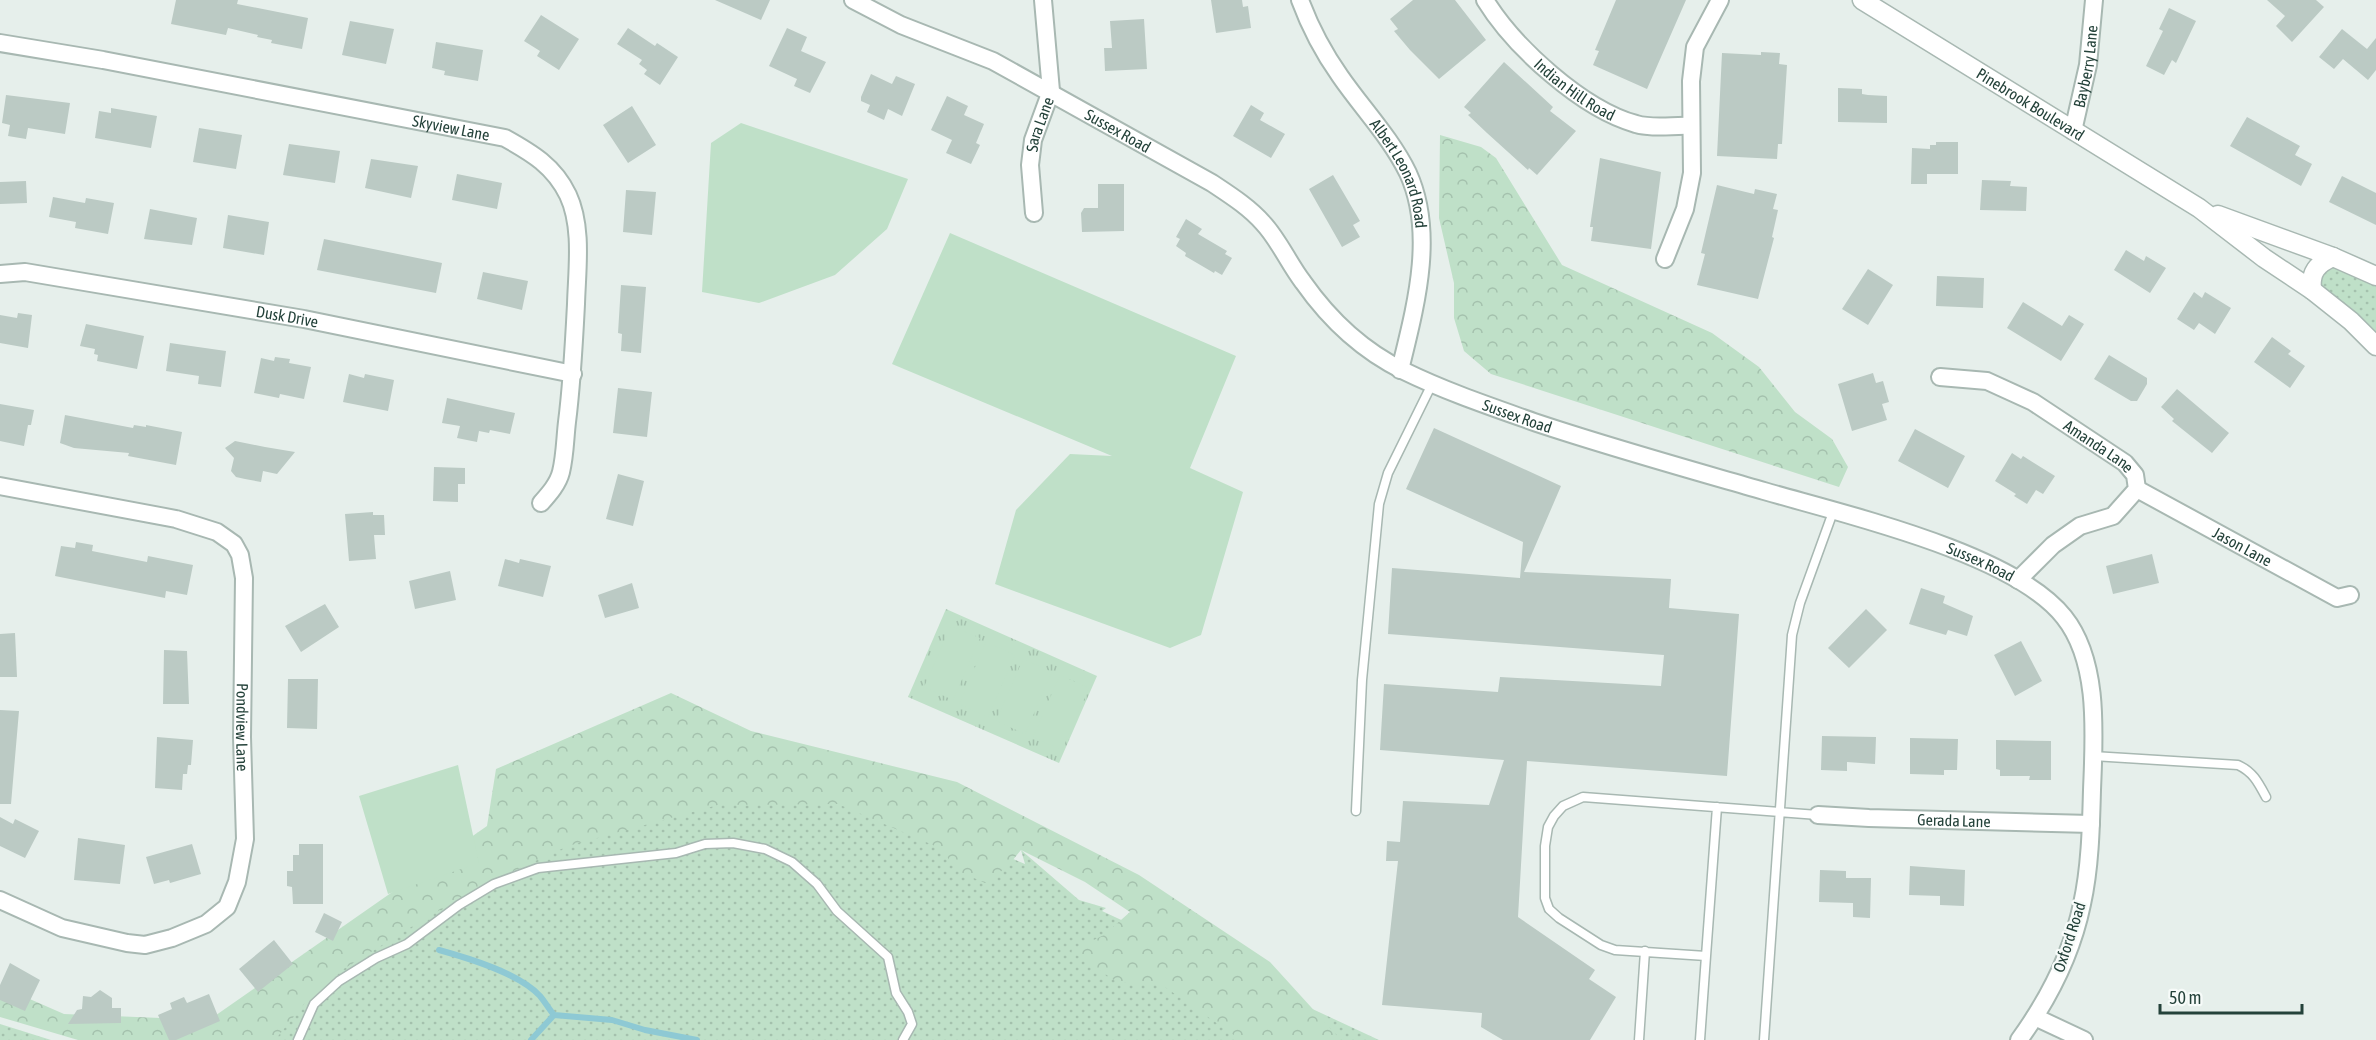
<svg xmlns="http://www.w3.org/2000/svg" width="2376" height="1040" viewBox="0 0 2376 1040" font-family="'Asap Condensed',sans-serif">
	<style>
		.grass { fill: url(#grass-dots) }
		.forest { fill: url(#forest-crowns) }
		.park { fill: url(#park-tufts) }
		.garden { fill: #bfe0c8 }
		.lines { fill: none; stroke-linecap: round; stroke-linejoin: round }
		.stream { stroke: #8ec9d4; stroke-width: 6 }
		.building { fill: #bbcac4 }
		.service-casing { stroke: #a8b8b2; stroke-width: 11 }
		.minor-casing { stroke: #a8b8b2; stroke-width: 20 }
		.tertiary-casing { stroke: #a8b8b2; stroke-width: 21 }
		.service { stroke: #fff; stroke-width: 8 }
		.minor { stroke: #fff; stroke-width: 16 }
		.tertiary { stroke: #fff; stroke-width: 18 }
		.labels { text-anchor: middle; stroke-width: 4.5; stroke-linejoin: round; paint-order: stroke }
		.street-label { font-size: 16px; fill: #24423a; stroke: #f7fbf9 }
	</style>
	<defs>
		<pattern id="grass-dots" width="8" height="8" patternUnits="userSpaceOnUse" patternTransform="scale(1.5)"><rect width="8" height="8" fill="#bfe0c8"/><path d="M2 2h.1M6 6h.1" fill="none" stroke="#a4c1ad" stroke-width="1.8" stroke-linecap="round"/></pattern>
		<pattern id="forest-crowns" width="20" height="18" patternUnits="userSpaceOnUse" patternTransform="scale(1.5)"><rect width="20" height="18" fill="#bfe0c8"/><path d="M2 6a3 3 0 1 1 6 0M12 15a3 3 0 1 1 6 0" fill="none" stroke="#a4c1ad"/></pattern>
		<pattern id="park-tufts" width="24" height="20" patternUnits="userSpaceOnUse" patternTransform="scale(1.5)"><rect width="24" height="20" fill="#bfe0c8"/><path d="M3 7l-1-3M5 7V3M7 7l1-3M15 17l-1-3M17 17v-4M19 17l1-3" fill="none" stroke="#a4c1ad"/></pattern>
	</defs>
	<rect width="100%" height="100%" fill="#e6efeb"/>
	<!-- grass -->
	<path class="grass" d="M2330 267 2348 269 2376 285V335L2321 285C2320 276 2323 272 2330 267Z
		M700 727 1025 864 1021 850 1079 900 1106 908 1102 911 1379 1040H226Z
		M0 1024 51 1040H0Z"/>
	<!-- forest -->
	<path class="forest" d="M1440 135 1481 147 1496 158 1562 265 1712 333 1759 367 1795 412 1832 439 1848 467 1839 487 1491 374 1464 351 1454 318V283L1439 218Z
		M671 693 751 731 957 782 1139 875 1270 962 1341 1040H1241L1162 985 1117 982 1071 951 1104 935 1130 912 1085 882 1021 850 1007 867 985 883 956 870 942 849 838 804 718 805 568 846 498 878 429 916 321 983 275 1040H78L0 1017V986L64 1014 209 1020 487 826 496 769Z"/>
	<!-- park -->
	<path class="park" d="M946 609 1097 676 1059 763 908 697Z"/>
	<!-- garden -->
	<path class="garden" d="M741 123 908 179 887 229 835 275 759 303 702 292 711 143Z
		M950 233 1236 356 1190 468 1243 492 1201 635 1170 648 995 584 1016 510 1070 454 1112 456 892 364Z
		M951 626 980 638 953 700 924 687Z
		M986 642 1015 655 988 717 959 704Z
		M1023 659 1052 672 1025 734 996 721Z
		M1060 675 1089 688 1062 750 1033 737Z
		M458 765 479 863 388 894 359 796Z"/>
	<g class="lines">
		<!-- stream -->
		<path class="stream" d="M439 950C468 958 519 973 540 996 545 1002 549 1009 554 1015
			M531 1040 554 1015 612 1020 645 1030 697 1040"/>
	</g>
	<!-- building -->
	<path class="building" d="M176 0H238L237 4 308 18 302 49 271 43 272 40 257 37 258 35 228 28 226 35 171 24Z
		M715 0H770L761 20Z
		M1211 0H1242L1243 7 1248 6 1251 28 1216 33Z
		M1413 0H1455L1486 40 1439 79 1410 50 1394 31 1398 29 1390 19Z
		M1616 0H1686L1647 89 1593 65 1599 51 1595 50Z
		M2267 0H2316L2324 7 2292 42 2276 26 2285 16Z
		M2169 8 2196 21 2176 63 2172 60 2164 75 2146 66 2163 31 2159 29Z
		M541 15 579 39 559 70 537 56 540 51 524 41Z
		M1144 19 1147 69 1105 71 1104 48H1112L1110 21Z
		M350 21 394 29 386 64 342 55Z
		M628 28 655 46 657 43 678 57 660 85 644 74 647 70 639 64 642 60 617 44Z
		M787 28 807 37 801 51 826 62 810 93 794 86 797 79 769 66Z
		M2342 29 2367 49 2376 38V70L2368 80 2343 59 2334 69 2319 57Z
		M436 42 483 50 478 81 444 75 445 71 432 68Z
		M1761 52 1780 53 1779 64 1787 65 1782 144H1778L1777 159 1717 156 1722 53 1761 55Z
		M1504 62 1553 107 1550 111 1576 131 1537 175 1529 168 1528 170 1487 133 1468 115 1471 113 1464 107Z
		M871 74 892 84 896 76 915 84 902 116 888 109 884 120 867 112 870 105 861 101V97Z
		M1838 88 1862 89V94L1868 95 1887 96V123L1838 122Z
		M6 95 70 103 65 134 28 128 26 139 8 136 10 125 2 123Z
		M947 96 968 106 964 115 984 124 976 143 980 145 971 164 946 153 952 140 931 130Z
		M1251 105 1264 113 1260 120 1285 134 1271 158 1233 136Z
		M632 106 656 145 628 163 603 125Z
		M111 108 157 116 151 148 95 138 99 111 111 113Z
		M2247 117 2300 146 2295 155 2312 164 2301 186 2230 146Z
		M199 128 242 135 236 169 193 162Z
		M1936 142H1958V174H1927V184H1911L1912 148 1930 149V145H1936Z
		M289 144 340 151 335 183 283 175Z
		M1600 158 1661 172 1651 249 1591 241 1593 227H1590Z
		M371 159 418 166 411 198 365 188Z
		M457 174 502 183 497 209 452 200Z
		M1333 175 1360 221 1353 225 1360 237 1342 247 1309 189Z
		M2342 176 2376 193V225L2329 202Z
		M1982 180 2011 181 2010 186 2027 187 2026 211 1980 210Z
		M26 181 27 203 0 204V182Z
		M1098 184H1124V231L1082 232 1081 213 1084 208H1098Z
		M1717 185 1754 194 1755 189 1777 194 1773 209 1778 210 1772 237 1774 238 1758 299 1697 285 1705 254 1701 253Z
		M626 190 656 192 652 235 623 232Z
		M53 197 85 203 86 198 114 203 108 234 75 228 76 222 49 217Z
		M150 209 197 218 192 245 144 239Z
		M228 215 269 222 264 255 223 248Z
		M1186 219 1202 229 1198 234 1227 251 1225 254 1232 258 1222 275 1215 271 1214 273 1185 256 1186 253 1176 246 1180 239 1176 237Z
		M324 239 442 263 436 293 317 270Z
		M2126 250 2144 261 2146 256 2166 268 2150 293 2114 270Z
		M1868 269 1893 285 1868 325 1842 309Z
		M483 272 528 281 522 310 477 299Z
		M1937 276 1984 278 1983 308 1936 306Z
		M621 285 646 287 641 353 621 351 622 334 618 333Z
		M2194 292 2202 298 2205 292 2231 308 2215 334 2199 323 2194 330 2177 319Z
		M2023 302 2062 326 2069 315 2084 324 2061 361 2007 328Z
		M18 313 32 315 28 348 0 343V315L17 318Z
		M86 324 144 336 137 369 97 361 98 355 94 354 95 349 80 346Z
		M2272 337 2291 351 2288 354 2305 366 2290 388 2254 362Z
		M170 343 226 351 221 387 198 384 199 376 166 371Z
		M2109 355 2147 378V384L2137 401H2131L2094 379Z
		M275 357 290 359 289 363 311 367 304 399 280 394 279 398 254 393 261 358 274 361Z
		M1873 373 1876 383 1883 381 1889 402 1882 404 1887 420 1852 431 1838 384Z
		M349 374 364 378 365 374 394 380 388 411 343 402Z
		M618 388 652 392 647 437 613 433Z
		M2177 389 2229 433 2212 453 2172 421 2174 419 2161 407Z
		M447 398 515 413 510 434 490 430 489 433 479 431 477 442 457 438 460 426 442 423Z
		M0 404 34 410 31 425H28L24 446 0 441Z
		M65 415 133 428 134 425 146 427V425L182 432 176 465 128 456 129 453 74 448 60 443Z
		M1434 428 1561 486 1524 572 1671 579 1669 608 1739 614 1727 776 1527 761 1518 917 1595 970 1589 979 1616 997 1590 1040H1503L1481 1027 1482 1013 1382 1005 1398 861H1386L1387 841 1400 842 1403 801 1489 805 1504 760 1380 750 1384 684 1498 692 1500 677 1661 686 1664 655 1388 634 1392 568 1520 578 1523 542 1406 489Z
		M1915 429 1965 456 1948 488 1898 461Z
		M235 441 265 447 295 452 277 474 263 471 261 482 245 479 236 477 231 471 234 458 225 448Z
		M2012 453 2021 459 2023 456 2055 476 2043 494 2036 490 2027 504 2014 496 2016 494 1995 481Z
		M434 467 465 468V484H458V502L433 501Z
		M618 474 644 481 633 526 606 519Z
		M373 512V515H384L385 535H374L376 559 349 561 345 514Z
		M76 542 93 545 92 551 147 562 148 556 193 565 187 595 166 591 165 598 55 576 61 546 75 548Z
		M2152 554 2159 583 2113 594 2106 566Z
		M505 559 519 563 520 559 551 566 543 597 498 586Z
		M450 571 456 600 415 609 409 581Z
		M632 583 639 608 605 618 598 595Z
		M1921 588 1945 596 1943 603 1973 616 1967 636 1948 630 1946 635 1909 624Z
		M325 604 339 627 301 652 285 626Z
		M1866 609 1887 630 1849 668 1828 648Z
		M15 633 17 677H0V634Z
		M2021 641 2042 681 2015 696 1994 655Z
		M164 650 187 651 189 704H163Z
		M288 679H318L317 729 287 728Z
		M0 710 19 711 11 804H0Z
		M1822 736 1876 737 1875 764 1847 762V771L1821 770Z
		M157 737 193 740 191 765H188L187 774H183L182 790 155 788Z
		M1910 738 1958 739 1957 770H1944V775L1910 774Z
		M1996 740 2051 741V780H2029L2030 776H2000V770L1996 769Z
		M0 817 13 824 15 819 39 831 25 858 0 846Z
		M78 838 125 845 120 884 74 880Z
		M192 844 201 874 170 883 169 880 154 884 146 857Z
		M299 844H323V904H293L292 887 287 886V871H293V855H299Z
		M1910 866 1965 870 1964 906 1940 905V896L1909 895Z
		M1820 870 1846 871V878H1871L1870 918 1853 917V903L1819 902Z
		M324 913 342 922 333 941 315 932Z
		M274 940 293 964 258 992 239 969Z
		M10 963 40 980 25 1011 0 1000V985Z
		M100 990 112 998V1008H121V1023L68 1024 77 1010 82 1009 83 996 91 997Z
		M209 994 220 1021 176 1040H169L158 1015 172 1009 170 1003 184 997 187 1003Z"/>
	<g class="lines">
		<!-- service casing -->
		<g class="service-casing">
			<path id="service" d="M2093 756 2238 765C2253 772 2258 782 2266 797
				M1717 807 1706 956 1615 950 1601 945 1559 918 1549 909 1545 898V846L1548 827 1554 816 1563 806 1583 797 1818 815
				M1356 811 1362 680 1379 504 1388 473 1432 384
				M298 1040 314 1004 339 981 376 958 407 944 459 905 494 884 538 868 676 853 705 844 733 843 765 849 792 862 817 884 837 911 888 957 896 993 908 1012 912 1024 903 1040
				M1639 1040 1645 951
				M1700 1040 1706 956
				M1764 1040 1792 635 1800 603 1833 512"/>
		</g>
		<!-- minor casing -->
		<g class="minor-casing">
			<g id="minor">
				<path id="s1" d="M853 0 901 25 993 61 1212 183C1230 195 1249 207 1263 223 1279 240 1289 264 1303 282 1329 319 1363 351 1404 371 1447 392 1492 407 1537 423 1612 448 1688 469 1764 491 1843 514 2014 553 2064 617 2100 662 2094 736 2092 790 2091 828 2090 868 2082 904 2072 953 2048 1000 2019 1040"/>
				<path id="s2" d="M1300 0C1310 27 1323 52 1340 76 1362 108 1391 138 1408 173 1436 234 1415 308 1400 370"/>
				<path id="s3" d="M1485 0C1514 47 1582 109 1636 124 1652 129 1674 125 1691 126"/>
				<path id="s4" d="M0 43 103 60 505 138C532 153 554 166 568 195 583 227 577 269 576 304 574 343 572 383 567 422 565 439 565 456 561 472 558 484 549 494 541 503"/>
				<path id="s5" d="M2073 131 2088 65 2094 0"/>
				<path id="s6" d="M1034 213 1030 165 1033 140 1051 91 1043 0"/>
				<path d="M1665 259 1685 209 1692 173 1691 81 1695 47 1720 0"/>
				<path id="s7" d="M0 274 25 272 304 319 573 374"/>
				<path id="s8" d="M1940 377 1987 381 2033 402 2125 463 2135 475 2137 489 2113 516 2080 526 2053 545 2018 580"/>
				<path id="s9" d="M0 486 176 519 217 532 234 544 240 555 244 578 242 737 245 839 237 882 227 907 206 924 172 938 145 945 127 943 62 928 0 900"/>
				<path id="s10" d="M2137 489 2337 598 2350 595"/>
				<path id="s11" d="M1818 815 1869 818 2091 824"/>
				<path d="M2035 1017 2084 1040"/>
			</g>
		</g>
		<!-- tertiary casing -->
		<g class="tertiary-casing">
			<g id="tertiary">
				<path id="s12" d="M1862 0 2199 208 2264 258 2312 290 2351 321 2376 346"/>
				<path d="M2218 215 2333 257 2376 276"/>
				<path d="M2312 290C2310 272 2317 264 2333 257"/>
			</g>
		</g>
		<!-- service -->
		<use href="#service" class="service"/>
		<!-- minor -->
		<use href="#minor" class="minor"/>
		<!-- tertiary -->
		<use href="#tertiary" class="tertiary"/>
	</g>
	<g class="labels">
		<!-- street labels -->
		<g class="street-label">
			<text dy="6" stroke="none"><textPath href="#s5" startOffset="66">Bayberry Lane</textPath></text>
			<text dy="6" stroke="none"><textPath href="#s3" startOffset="128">Indian Hill Road</textPath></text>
			<text dy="6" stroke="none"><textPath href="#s12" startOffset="198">Pinebrook Boulevard</textPath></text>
			<text dy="6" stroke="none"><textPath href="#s6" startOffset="90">Sara Lane</textPath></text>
			<text dy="6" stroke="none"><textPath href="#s4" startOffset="459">Skyview Lane</textPath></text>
			<text dy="6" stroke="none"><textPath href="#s1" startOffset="296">Sussex Road</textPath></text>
			<text dy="6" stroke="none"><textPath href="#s2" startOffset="202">Albert Leonard Road</textPath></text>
			<text dy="6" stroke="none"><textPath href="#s7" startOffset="291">Dusk Drive</textPath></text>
			<text dy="6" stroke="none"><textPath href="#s1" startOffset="798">Sussex Road</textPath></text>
			<text dy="6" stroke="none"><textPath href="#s8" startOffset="177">Amanda Lane</textPath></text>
			<text dy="6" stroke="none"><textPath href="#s10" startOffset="120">Jason Lane</textPath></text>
			<text dy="6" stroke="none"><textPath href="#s1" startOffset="1284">Sussex Road</textPath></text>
			<text dy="6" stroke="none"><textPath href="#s9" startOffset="428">Pondview Lane</textPath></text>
			<text dy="6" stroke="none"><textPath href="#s11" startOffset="136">Gerada Lane</textPath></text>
			<text transform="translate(2069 937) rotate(-72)" y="6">Oxford Road</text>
		</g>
	</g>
	<!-- scale -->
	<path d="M2160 1004v9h142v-9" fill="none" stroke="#24423a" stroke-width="3"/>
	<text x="2169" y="1004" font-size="18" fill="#24423a" stroke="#f7fbf9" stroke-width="4.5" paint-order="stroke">50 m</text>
</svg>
